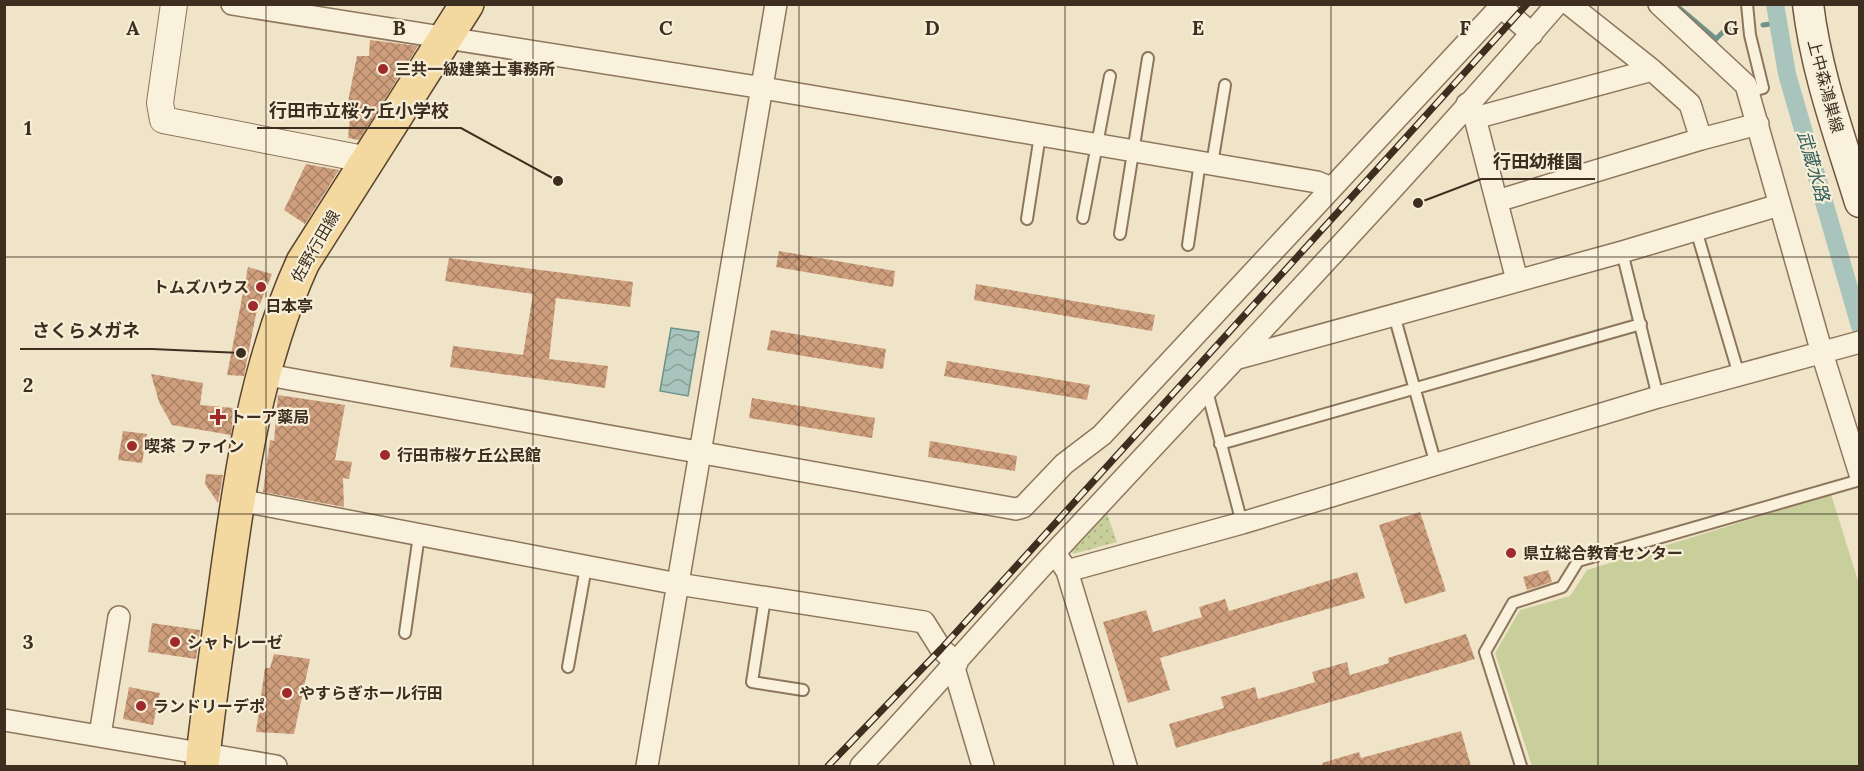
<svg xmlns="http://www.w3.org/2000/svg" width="1864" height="771" viewBox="0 0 1864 771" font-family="Lora,'Noto Sans JP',serif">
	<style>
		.grass { fill: #c9cf9b }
		.park { fill: url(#park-dots) }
		.water { fill: url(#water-waves); stroke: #6f938a; stroke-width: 1.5 }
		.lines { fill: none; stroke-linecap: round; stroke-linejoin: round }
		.stream { stroke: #6f938a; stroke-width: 5 }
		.canal { stroke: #a9c4bc; stroke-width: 18 }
		.building { fill: url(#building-cross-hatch) }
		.service-casing { stroke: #8d765c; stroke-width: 14 }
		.minor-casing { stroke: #8d765c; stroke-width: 24 }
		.tertiary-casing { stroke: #8d765c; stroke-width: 28 }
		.secondary-casing { stroke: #6f573f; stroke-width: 33 }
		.primary-casing { stroke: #5b4430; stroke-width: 36 }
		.service { stroke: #faf1dc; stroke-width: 10 }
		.minor { stroke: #faf1dc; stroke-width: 21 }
		.tertiary { stroke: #faf1dc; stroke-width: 26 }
		.secondary { stroke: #faf1dc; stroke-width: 30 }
		.primary { stroke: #f3d9a0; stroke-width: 33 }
		.rail-casing { stroke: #3d2e20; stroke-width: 7 }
		.rail { stroke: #f7eed8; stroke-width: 4.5; stroke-dasharray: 14; stroke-linecap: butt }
		.grid { fill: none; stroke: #3d2e20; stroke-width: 1.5; stroke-opacity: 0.55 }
		.poi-dot { fill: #9e2a2b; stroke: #f7eed8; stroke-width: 2 }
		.labels { text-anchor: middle; stroke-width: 4.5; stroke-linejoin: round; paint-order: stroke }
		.poi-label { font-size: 16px; font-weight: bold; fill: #3d2e20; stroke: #f7eed8; text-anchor: start }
		.street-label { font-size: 16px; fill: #3d2e20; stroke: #f7eed8 }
		.water-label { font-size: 18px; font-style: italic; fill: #2f5d5a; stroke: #f7eed8 }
		.grid-label { font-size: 20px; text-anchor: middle; font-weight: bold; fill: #3d2e20; stroke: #f7eed8; stroke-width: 4.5; stroke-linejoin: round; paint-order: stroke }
		.leader { fill: none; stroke: #3d2e20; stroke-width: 2 }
		.callout-dot { fill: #3d2e20; stroke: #f7eed8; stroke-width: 2 }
		.callout-label { font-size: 18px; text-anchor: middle; font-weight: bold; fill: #3d2e20; stroke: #f7eed8; stroke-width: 4.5; stroke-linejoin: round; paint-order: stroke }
	</style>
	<defs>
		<pattern id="park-dots" width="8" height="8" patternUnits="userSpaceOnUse" patternTransform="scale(1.5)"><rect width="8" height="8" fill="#c9cf9b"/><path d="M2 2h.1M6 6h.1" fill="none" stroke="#aeb285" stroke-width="1.8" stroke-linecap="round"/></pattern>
		<pattern id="water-waves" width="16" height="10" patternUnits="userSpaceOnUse" patternTransform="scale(1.5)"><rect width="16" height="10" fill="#a9c4bc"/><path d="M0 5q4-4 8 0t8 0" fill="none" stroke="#8ba098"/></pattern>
		<pattern id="building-cross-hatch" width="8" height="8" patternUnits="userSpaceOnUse" patternTransform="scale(1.5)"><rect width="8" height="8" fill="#cf9f7d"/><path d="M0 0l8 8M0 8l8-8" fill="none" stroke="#a98266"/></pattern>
	</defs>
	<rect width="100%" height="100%" fill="#f0e4c8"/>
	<!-- grass -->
	<path class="grass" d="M1831 494 1859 584V766H1532L1495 653 1520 610 1570 596 1587 570Z"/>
	<!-- park -->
	<path class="park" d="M1104 505 1117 542 1073 554 1068 543Z"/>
	<!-- water -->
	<path class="water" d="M671 328 699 332 688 396 660 391Z"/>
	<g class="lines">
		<!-- stream -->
		<path class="stream" d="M1678 7 1716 39 1724 31 1738 28
			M1763 25 1777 23"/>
		<!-- canal -->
		<path class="canal" d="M1775 4 1787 74 1860 326"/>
	</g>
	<!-- building -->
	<path class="building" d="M370 40 418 46 359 140 348 138 350 117H345L357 56H369Z
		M306 164 339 170 305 224 284 210Z
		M779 251 895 271 893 287 776 267Z
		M449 258 633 282 630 307 556 298 549 359 608 366 605 388 450 367 453 346 523 355 533 294 445 281Z
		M248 267 272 274 256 314 244 376 227 375Z
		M976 284 1155 315 1152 331 974 300Z
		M771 330 886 349 883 369 767 350Z
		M947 361 1090 385 1087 400 944 376Z
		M151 374 203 383 200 405 234 408 231 435 172 425 159 402Z
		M278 395 345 405 335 460 352 462 349 479 343 478 344 507 263 492 270 440 274 441Z
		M752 398 875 418 872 438 749 418Z
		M123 431 147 434 142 463 118 460Z
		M930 441 1017 456 1015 471 928 457Z
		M206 474 223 475 218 503 205 484Z
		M1420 512 1446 591 1405 604 1379 525Z
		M1548 570 1552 582 1527 590 1523 577Z
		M1357 572 1365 598 1160 658 1170 690 1128 703 1103 622 1146 610 1153 632 1202 617 1199 607 1225 599 1229 611Z
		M152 623 200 630 196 659 148 652Z
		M1466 634 1475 659 1176 748 1169 724 1224 708 1221 697 1255 687 1258 699 1315 682 1312 672 1347 662 1350 675 1389 663 1388 658Z
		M274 654 310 659 294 734 256 732 265 668H270Z
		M129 687 160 693 153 725 123 719Z
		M1461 731 1471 766H1323L1322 763 1359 752 1361 758Z"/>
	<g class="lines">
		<!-- service casing -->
		<g class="service-casing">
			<path id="service" d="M1747 4 1750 35 1763 88 1749 92
				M1212 164 1225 85
				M1083 218 1110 76
				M1027 219 1040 135
				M1696 230 1739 375
				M1120 234 1148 58
				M1188 245 1200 162
				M1622 252 1658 397
				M1394 315 1436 465
				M1207 391 1242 523
				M1220 444 1641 324
				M765 598 752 682 803 690
				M405 633 419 535
				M568 667 586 567
				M1521 766 1485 652 1513 603 1562 587 1578 561 1860 480"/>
		</g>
		<!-- minor casing -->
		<g class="minor-casing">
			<path id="minor" d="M232 4 763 88 1317 182 1331 188
				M1498 4 1532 34
				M1569 4 1652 70 1690 104 1701 139
				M1659 4 1746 85 1822 353 1860 474
				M1467 104 1475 118 1517 280
				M1475 118 1652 70
				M1497 201 1701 139 1758 124
				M1235 359 1622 252 1779 205
				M262 374 1016 509 1023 507 1064 464 1102 435 1503 4
				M238 500 678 584 924 622 941 649 957 663
				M1059 559 1067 571 1126 766
				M1067 571 1242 523 1658 397 1860 342
				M954 668 983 766
				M4 720 276 766
				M100 735 119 617
				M647 766 776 4
				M861 766C927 696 990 622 1056 551 1224 370 1395 191 1557 4"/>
		</g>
		<!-- tertiary casing -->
		<g class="tertiary-casing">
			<path id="tertiary" d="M174 4 160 103 163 120 369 160"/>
		</g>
		<!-- secondary casing -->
		<g class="secondary-casing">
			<path id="secondary" d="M1808 4C1816 72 1840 137 1860 202"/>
		</g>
		<!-- primary casing -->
		<g class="primary-casing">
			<path id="primary" d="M202 766C208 707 217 649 225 590 240 478 256 365 303 262L467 4"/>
		</g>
		<!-- service -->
		<use href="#service" class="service"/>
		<!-- minor -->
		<use href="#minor" class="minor"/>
		<!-- tertiary -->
		<use href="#tertiary" class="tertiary"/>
		<!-- secondary -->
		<use href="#secondary" class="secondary"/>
		<!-- primary -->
		<use href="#primary" class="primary"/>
		<!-- rail casing -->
		<g class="rail-casing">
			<path id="rail" d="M828 766 941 649 1527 4"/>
		</g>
		<!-- rail -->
		<use href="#rail" class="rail"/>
	</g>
	<!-- grid -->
	<path class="grid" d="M266 4V766M533 4V766M799 4V766M1065 4V766M1331 4V766M1598 4V766M4 257H1860M4 514H1860"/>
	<!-- markers -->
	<g class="poi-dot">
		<circle cx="383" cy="69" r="6"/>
		<circle cx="261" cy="287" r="6"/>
		<circle cx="253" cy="306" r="6"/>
		<path d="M215 408h6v6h6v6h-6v6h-6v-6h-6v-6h6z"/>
		<circle cx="132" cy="446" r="6"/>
		<circle cx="385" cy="455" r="6"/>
		<circle cx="1511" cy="553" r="6"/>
		<circle cx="175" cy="642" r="6"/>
		<circle cx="287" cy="693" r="6"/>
		<circle cx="141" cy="706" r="6"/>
	</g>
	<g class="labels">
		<!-- poi labels -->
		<g class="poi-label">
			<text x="395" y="75">三共一級建築士事務所</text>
			<text x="249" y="293" text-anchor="end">トムズハウス</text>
			<text x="265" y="312">日本亭</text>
			<text x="230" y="423">トーア薬局</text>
			<text x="144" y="452">喫茶 ファイン</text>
			<text x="397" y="461">行田市桜ケ丘公民館</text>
			<text x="1523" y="559">県立総合教育センター</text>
			<text x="187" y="648">シャトレーゼ</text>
			<text x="299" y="699">やすらぎホール行田</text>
			<text x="153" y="712">ランドリーデポ</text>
		</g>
		<!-- street labels -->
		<g class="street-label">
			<text transform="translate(1826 86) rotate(75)" y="6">上中森鴻巣線</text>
			<text transform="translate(315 246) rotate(-60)" y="6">佐野行田線</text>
		</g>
		<!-- water labels -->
		<g class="water-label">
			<text transform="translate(1813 166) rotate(74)" y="6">武蔵水路</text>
		</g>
	</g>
	<g class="grid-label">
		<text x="133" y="35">A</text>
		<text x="399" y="35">B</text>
		<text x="666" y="35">C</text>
		<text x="932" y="35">D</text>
		<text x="1198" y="35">E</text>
		<text x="1465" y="35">F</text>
		<text x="1731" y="35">G</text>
		<text x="28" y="135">1</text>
		<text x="28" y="392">2</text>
		<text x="28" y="649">3</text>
	</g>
	<!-- callouts -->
	<path class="leader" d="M558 181L461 128H257M1418 203L1481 179H1595M241 353L152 349H20"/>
	<g class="callout-dot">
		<circle cx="558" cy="181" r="6"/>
		<circle cx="1418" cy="203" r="6"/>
		<circle cx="241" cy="353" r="6"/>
	</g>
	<g class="callout-label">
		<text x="359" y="117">行田市立桜ヶ丘小学校</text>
		<text x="1538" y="168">行田幼稚園</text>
		<text x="86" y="337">さくらメガネ</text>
	</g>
	<!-- border -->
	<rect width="1864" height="771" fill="none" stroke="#3d2e20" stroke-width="12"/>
</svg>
